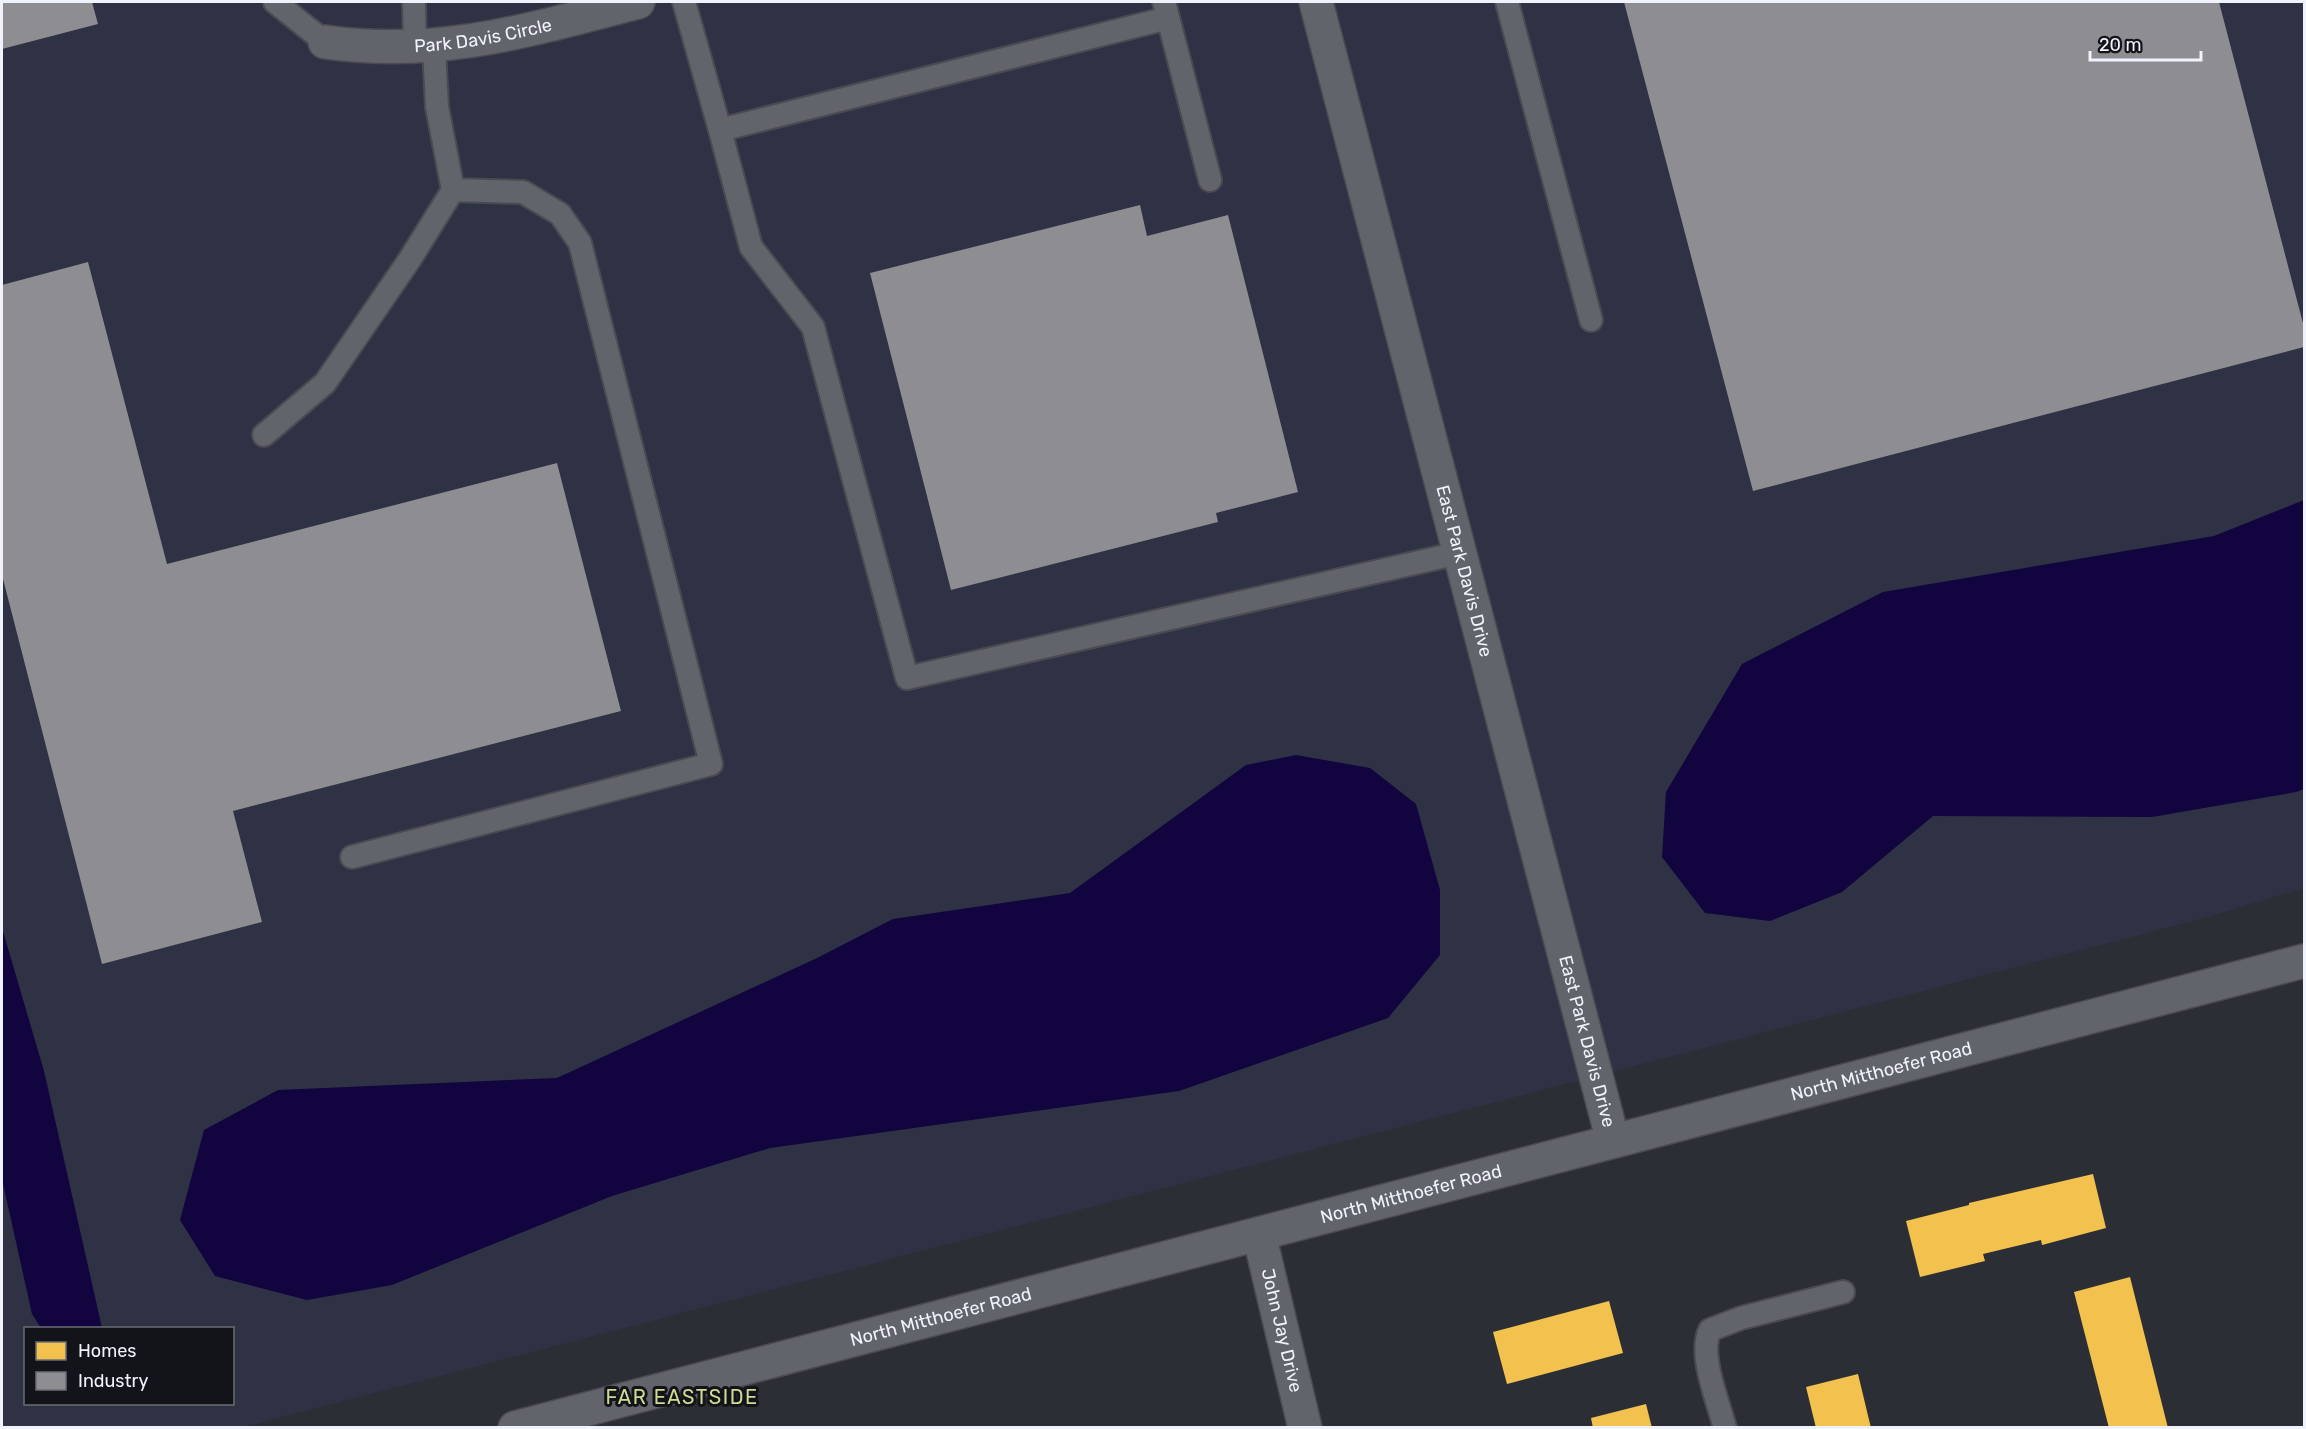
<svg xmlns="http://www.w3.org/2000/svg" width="2306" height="1429" viewBox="0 0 2306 1429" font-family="Rubik,sans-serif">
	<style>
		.built { fill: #2f3144; fill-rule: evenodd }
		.water { fill: #11043f }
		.homes { fill: #f2c14e }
		.industry { fill: #8d8d92 }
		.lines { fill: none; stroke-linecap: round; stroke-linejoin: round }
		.lane-casing { stroke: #4a4b52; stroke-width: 26 }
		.street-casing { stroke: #4a4b52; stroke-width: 36 }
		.secondary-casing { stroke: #4a4b52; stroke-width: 36 }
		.lane { stroke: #62646b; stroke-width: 22 }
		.street { stroke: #62646b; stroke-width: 33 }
		.secondary { stroke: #62646b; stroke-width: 33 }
		.labels { text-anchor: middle; stroke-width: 6; stroke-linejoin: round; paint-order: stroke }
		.street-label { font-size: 18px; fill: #f0f2fc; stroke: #13131a }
		.neighbourhood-label { font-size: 20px; letter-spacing: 1.5px; fill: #cadd92; stroke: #13131a }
	</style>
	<rect width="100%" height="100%" fill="#2c2e36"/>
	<!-- built -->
	<path class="built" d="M2 2H2304V888L2201 919 243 1427 2 1428ZM26 1328H232V1404H26Z"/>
	<!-- water -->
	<path class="water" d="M2304 500V789L2296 792 2152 817 1933 816 1842 892 1770 921 1705 913 1662 857 1666 792 1742 664 1883 592 2214 536Z
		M1296 755 1370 768 1416 804 1440 890V955L1388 1018 1179 1091 770 1148 612 1196 392 1285 307 1300 215 1276 180 1220 204 1130 278 1090 557 1078 815 959 893 919 1070 893 1246 765Z
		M2 928 44 1071 102 1328H41L32 1314 2 1179Z"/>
	<!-- homes -->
	<path class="homes" d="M2093 1174 2106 1228 2042 1245 2041 1240 1983 1254 1985 1261 1920 1277 1906 1221 1969 1205V1203Z
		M2130 1277 2168 1428H2109L2074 1292Z
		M1609 1301 1623 1353 1507 1384 1493 1332Z
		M1858 1374 1871 1428H1816L1806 1387Z
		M1646 1404 1652 1428H1593L1591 1418Z"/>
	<!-- industry -->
	<path class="industry" d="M2 2H92L98 24 2 49Z
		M1624 2H2219L2304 327V347L1753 491Z
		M1140 205 1147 236 1228 215 1298 492 1216 513 1218 522 951 590 870 273Z
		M88 262 167 564 557 463 621 711 233 811 262 922 102 964 2 575V285Z"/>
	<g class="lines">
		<!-- lane casing -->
		<g class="lane-casing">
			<path id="lane" d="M275 2 325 42
				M414 2 415 48
				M684 2 720 130 1168 18
				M1164 2 1210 180
				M1507 2 1591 320
				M720 130 751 247 813 327 907 678 1459 553
				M264 435 325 383 410 259 453 190
				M352 857 711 764 580 243 560 214 523 192 453 190 437 107 434 47
				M1725 1428C1718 1401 1698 1354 1710 1330L1741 1318 1843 1292"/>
		</g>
		<!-- street casing -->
		<g class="street-casing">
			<g id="street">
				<path id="s1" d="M1316 2 1613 1141"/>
				<path id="s2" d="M325 42C439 58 530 30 638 2"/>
				<path id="s3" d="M1259 1234 1305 1428"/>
			</g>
		</g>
		<!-- secondary casing -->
		<g class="secondary-casing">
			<g id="secondary">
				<path id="s4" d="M515 1428 2304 961"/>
			</g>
		</g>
		<!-- lane -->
		<use href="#lane" class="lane"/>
		<!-- street -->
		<use href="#street" class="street"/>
		<!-- secondary -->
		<use href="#secondary" class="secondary"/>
	</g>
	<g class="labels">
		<!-- street labels -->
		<g class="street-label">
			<text dy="6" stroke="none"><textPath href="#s2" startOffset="159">Park Davis Circle</textPath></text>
			<text dy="6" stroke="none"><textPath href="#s1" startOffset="588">East Park Davis Drive</textPath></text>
			<text dy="6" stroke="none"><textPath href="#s1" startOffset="1074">East Park Davis Drive</textPath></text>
			<text dy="6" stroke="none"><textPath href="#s4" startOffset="1412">North Mitthoefer Road</textPath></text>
			<text dy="6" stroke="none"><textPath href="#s4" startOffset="926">North Mitthoefer Road</textPath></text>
			<text dy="6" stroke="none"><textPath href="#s4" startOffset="440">North Mitthoefer Road</textPath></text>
			<text dy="6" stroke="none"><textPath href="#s3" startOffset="99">John Jay Drive</textPath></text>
		</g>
		<!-- neighbourhood labels -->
		<g class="neighbourhood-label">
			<text x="682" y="1404">FAR EASTSIDE</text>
		</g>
	</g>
	<!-- border -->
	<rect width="2306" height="1429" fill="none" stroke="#f0f2fc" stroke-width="6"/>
	<!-- legend -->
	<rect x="24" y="1327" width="210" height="78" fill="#13131a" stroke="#6b6c74" stroke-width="1.5"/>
	<rect x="36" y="1342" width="30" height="18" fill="#f2c14e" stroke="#6b6c74" stroke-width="1.5"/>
	<text x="78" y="1357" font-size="18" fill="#f0f2fc">Homes</text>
	<rect x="36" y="1372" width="30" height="18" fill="#8d8d92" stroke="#6b6c74" stroke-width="1.5"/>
	<text x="78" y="1387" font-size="18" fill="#f0f2fc">Industry</text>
	<!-- scale -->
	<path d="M2090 51v9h111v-9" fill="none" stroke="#f0f2fc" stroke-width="3"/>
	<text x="2099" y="51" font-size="18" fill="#f0f2fc" stroke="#13131a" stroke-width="4.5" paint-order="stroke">20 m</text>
</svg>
